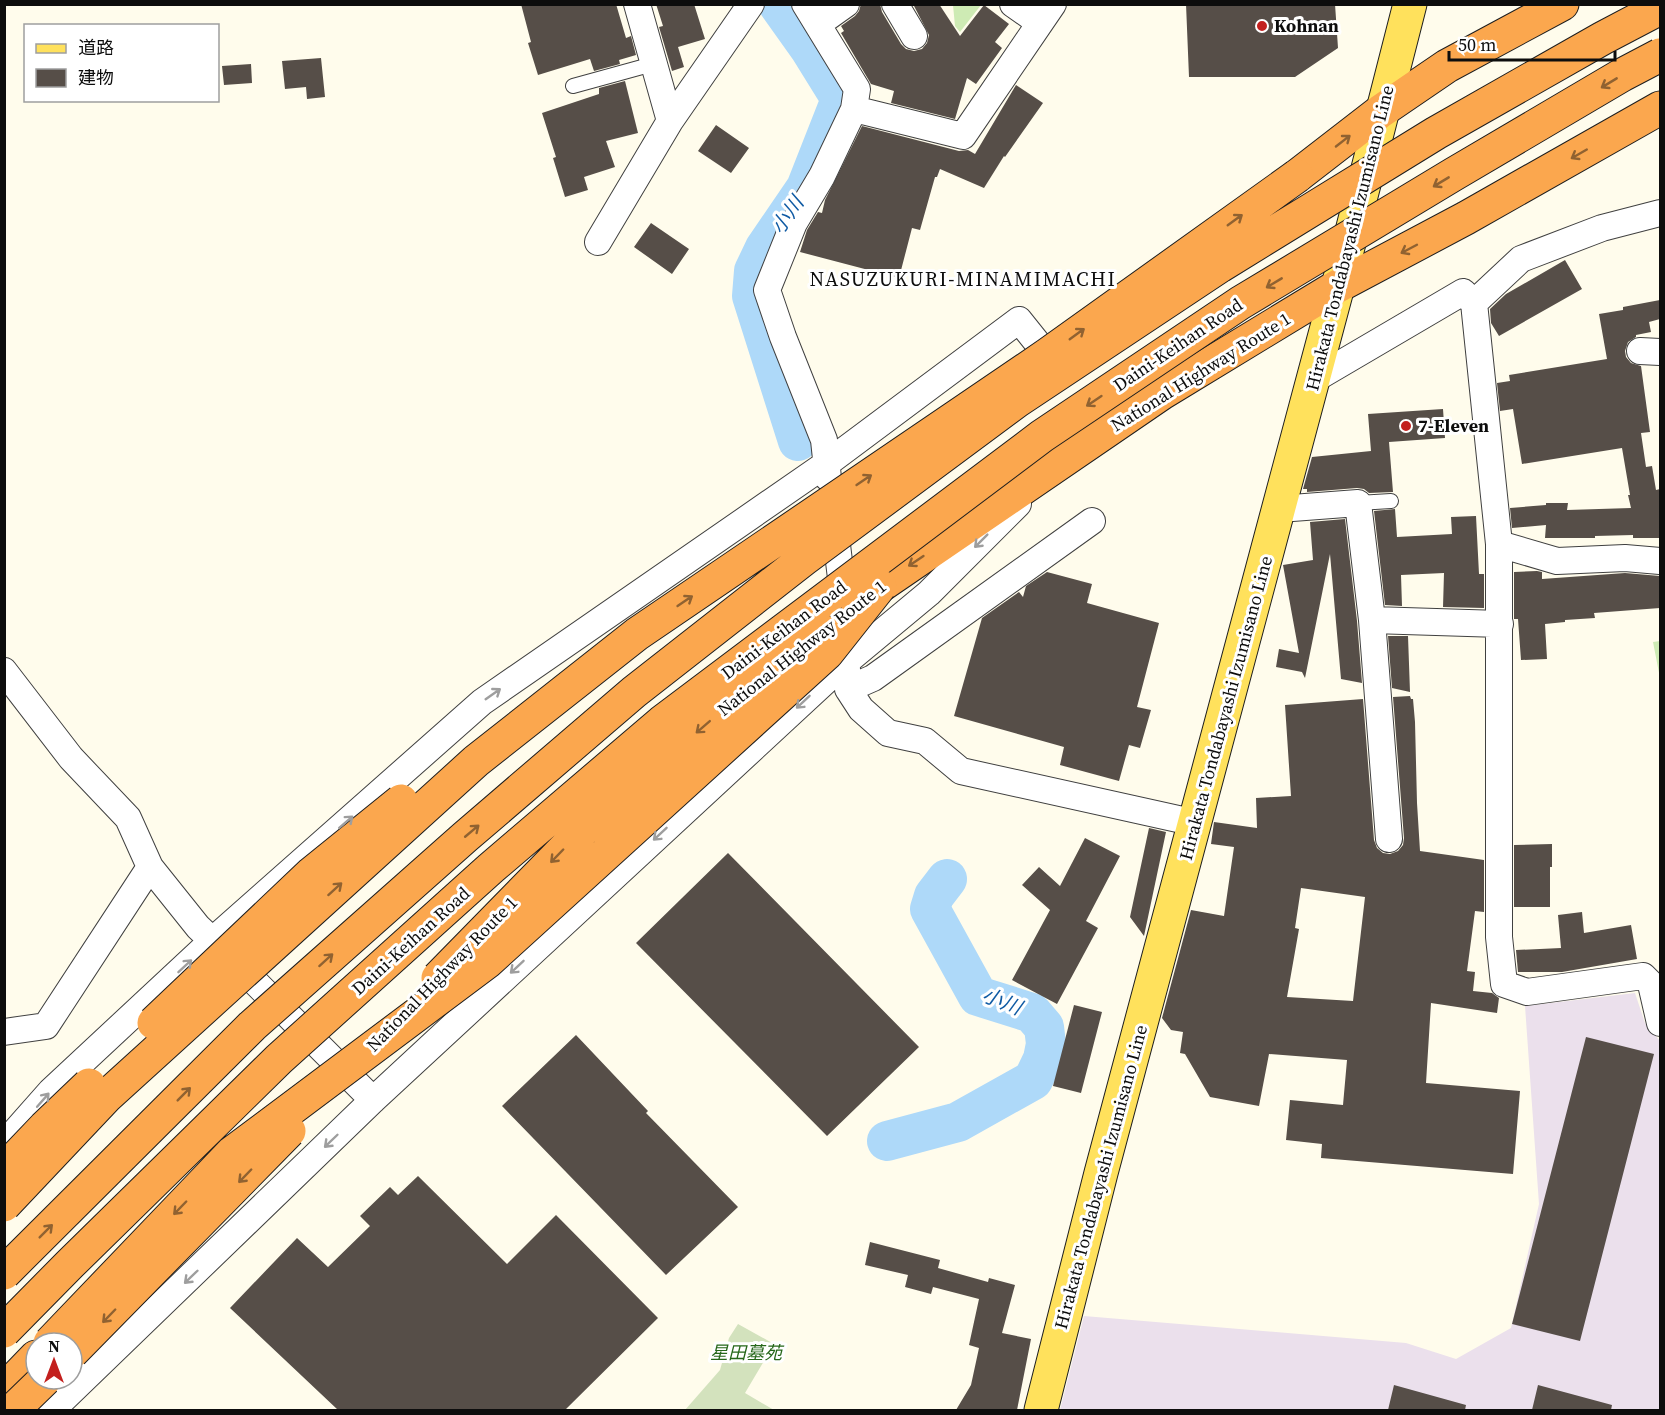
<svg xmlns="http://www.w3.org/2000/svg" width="1665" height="1415" viewBox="0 0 1665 1415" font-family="'Source Serif 4','Noto Sans JP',serif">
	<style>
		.industrial { fill: #ebe0ec }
		.green { fill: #ceebb4 }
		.cemetery { fill: #d3e2bd }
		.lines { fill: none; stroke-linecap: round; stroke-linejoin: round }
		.river { stroke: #aed9f9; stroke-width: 40 }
		.building { fill: #564e48; fill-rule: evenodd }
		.lane-casing { stroke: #404040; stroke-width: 16 }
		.street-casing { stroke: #404040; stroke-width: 28 }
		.primary-casing { stroke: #1e1e1e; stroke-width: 35 }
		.highway-casing { stroke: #1e1e1e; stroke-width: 35 }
		.lane { stroke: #fff; stroke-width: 14 }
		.street { stroke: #fff; stroke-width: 26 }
		.primary { stroke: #ffe15c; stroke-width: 33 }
		.highway { stroke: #fba74e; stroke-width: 33 }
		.highway-bridge-casing { stroke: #1e1e1e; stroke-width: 35; stroke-linecap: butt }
		.highway-bridge { stroke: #fba74e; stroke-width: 33 }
		.oneway { stroke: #906231 }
		.oneway2 { stroke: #9e9e9e }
		.poi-dot { fill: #c3201e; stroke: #fff; stroke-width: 2 }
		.labels { text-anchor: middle; stroke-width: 6; stroke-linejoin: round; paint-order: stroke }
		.poi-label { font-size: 18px; font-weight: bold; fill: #0d0d0d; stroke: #fff; text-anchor: start }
		.street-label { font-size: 18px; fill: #0d0d0d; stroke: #fff }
		.park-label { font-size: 18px; font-style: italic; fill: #26671a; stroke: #fff }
		.water-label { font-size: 20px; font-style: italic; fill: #105ba4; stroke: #fff }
		.neighbourhood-label { font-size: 20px; letter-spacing: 1.5px; fill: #0d0d0d; stroke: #fff }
	</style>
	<rect width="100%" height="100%" fill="#fffcec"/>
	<!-- industrial -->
	<path class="industrial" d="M1635 993 1645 1023 1660 1041V1410H1060L1084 1316 1406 1343 1456 1359 1511 1328 1539 1204 1525 1006Z"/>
	<!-- green -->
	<path class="green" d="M953 5H981L960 32 955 26Z
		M1660 641V678L1653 642Z"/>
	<!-- cemetery -->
	<path class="cemetery" d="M738 1324 774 1344 745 1393 774 1410H685L720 1370 729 1338Z"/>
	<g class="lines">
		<!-- river -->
		<path class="river" d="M778 4 810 49 841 99 806 188 765 248 754 271 752 296 798 441
			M887 1141 958 1122 1033 1080 1043 1059 1046 1044 1044 1027 1032 1013 978 996 930 909 934 896 947 879"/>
	</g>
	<!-- building -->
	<path class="building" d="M521 4H616L626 38 631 36 636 55 619 60 620 64 594 71 590 59 538 75 528 43 531 42Z
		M656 4H694L705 39 678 47 684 67 672 71 659 27 663 26Z
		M861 4H880L882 12 901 44 906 49 914 51 922 49 927 43 929 35 913 4H939L960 36 984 5 1009 24 995 42 1002 48 976 84 967 78 955 119 891 103 894 91 871 84 841 33 844 31 841 26 855 16 859 11Z
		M1186 4H1335L1338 48 1295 77H1189Z
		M321 58 325 97 307 99 306 87 285 89 282 61Z
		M251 64 252 83 224 85 222 66Z
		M625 81 638 133 606 141 615 167 584 177 588 190 565 197 553 158 556 157 542 113 599 94V88Z
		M1016 85 1043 103 1005 157 1004 156 984 188 940 169 937 177H935L920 230 912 228 899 278 800 252 807 230 818 212 822 213 825 200 862 126 959 151 968 150 975 154Z
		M716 125 749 148 731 173 698 151Z
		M651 223 689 249 672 274 634 247Z
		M1565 260 1582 289 1499 336 1491 323 1490 309 1506 294Z
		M1660 300V319L1649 322 1651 332 1636 335V337L1628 342 1625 351 1626 357 1631 363 1641 366 1650 432 1641 433 1646 467 1652 466 1656 490 1660 489V538H1633V535L1595 536V538H1545L1546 525 1512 528 1510 508 1546 505V503H1568L1567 510 1631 508 1628 495H1630L1622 448 1522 464 1513 409 1500 411 1497 383 1510 381 1509 375 1607 359 1599 314 1623 310V307Z
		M1443 409 1445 438 1389 442 1393 492 1369 493 1364 489 1357 488 1307 492V489H1303L1312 457 1371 451 1368 414Z
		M1395 509 1397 537 1452 534 1451 517 1476 516 1479 574H1484V608L1443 607 1444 573 1401 575 1402 606 1385 605 1374 511Z
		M1345 519 1357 621 1362 683 1341 679 1330 554 1305 678 1302 672 1276 667 1279 649 1299 653 1283 565 1313 560 1310 522Z
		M1537 571 1542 572V579L1625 573 1660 576V608L1594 613 1595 618 1565 620V622L1545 624 1547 659 1521 660 1518 619H1514V572Z
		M1047 572 1092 584 1087 603 1159 623 1137 707 1151 710 1140 748 1129 745 1119 781 1060 765 1064 747 954 716 982 618 1019 592 1023 597 1026 586Z
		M1388 636H1408L1410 692 1392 688Z
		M1410 696 1411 699H1413L1415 722 1417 803 1420 851 1484 860V912L1475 911 1467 971 1475 972 1473 991 1492 993 1499 998 1497 1013 1431 1003 1426 1083 1520 1091 1513 1174 1321 1158 1322 1144 1286 1140 1290 1100 1343 1105 1347 1060 1269 1054 1259 1106 1210 1097 1185 1054 1180 1053 1183 1032 1171 1030 1162 1018 1191 910 1224 916 1234 847 1211 844 1214 822 1257 828 1256 798 1291 796 1285 705 1363 699 1374 840 1377 848 1383 853 1390 854 1398 851 1403 845 1404 838 1393 697ZM1301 888 1365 897 1353 1001 1287 997 1299 929 1295 928Z
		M1149 828 1166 832 1144 936 1130 917Z
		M1085 838 1120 856 1086 921 1098 928 1057 1004 1012 980 1050 910 1022 885 1039 867 1060 886Z
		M1552 844V867H1550V907H1514V845Z
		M728 853 919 1047 827 1136 636 943Z
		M1582 912 1584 933 1631 925 1637 959 1562 972H1518L1516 950 1561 948 1558 915Z
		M1074 1005 1102 1012 1081 1093 1053 1086Z
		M576 1035 648 1111 646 1113 738 1207 666 1275 502 1106Z
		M1586 1037 1654 1054 1580 1341 1512 1324Z
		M418 1176 507 1264 556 1215 658 1318 565 1410H338L230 1308 297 1238 328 1267 370 1226 360 1216 390 1187 398 1195Z
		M870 1242 940 1260 938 1268 988 1282 989 1278 1015 1285 1002 1333 1031 1339 1017 1410H956L971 1385 979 1348 969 1345 979 1299 933 1287 931 1294 905 1287 908 1275 865 1265Z
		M1394 1385 1466 1405 1465 1410H1388Z
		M1538 1385 1612 1405 1611 1410H1532Z"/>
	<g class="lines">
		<!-- lane casing -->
		<g class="lane-casing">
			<path id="lane" d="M573 86 653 64
				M1358 503 1391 501"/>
		</g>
		<!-- street casing -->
		<g class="street-casing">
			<path id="street" d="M637 4 670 121
				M805 4 857 89 854 109 822 176 794 223 767 290 783 337 824 440 828 478
				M895 4 914 36
				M1013 4 1040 23
				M818 24 846 4
				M854 109 963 136 1053 4
				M598 242 670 121 751 4
				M1474 303 1521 259 1602 228 1660 213
				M1640 351 1660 352
				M1313 380 1463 292 1474 303 1499 544V937L1504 984 1527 992 1643 976 1651 984 1660 1023
				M1279 509 1358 503 1372 620 1389 839
				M834 520 844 603
				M1499 544 1557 561 1625 558 1660 561
				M1372 620 1500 624
				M846 651 848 689 861 709 888 733 925 741 961 771 1196 823
				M4 671 71 758 128 818 150 867 198 927 236 963 373 1100
				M848 689 873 678 1092 521
				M4 1032 46 1026 150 867
				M4 1144 51 1091 213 940 482 702 826 464 1019 320 1047 355
				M52 1410 373 1100 846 662 929 593 1018 504"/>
		</g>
		<!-- primary casing -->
		<g class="primary-casing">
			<path id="primary" d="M1041 1410 1101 1173 1338 286 1410 4"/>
		</g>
		<!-- highway casing -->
		<g class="highway-casing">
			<path id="highway" d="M1297 176 1381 111 1447 66 1562 4
				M880 586 1162 393 1338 286 1466 218 1660 108
				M4 1390 36 1357"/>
		</g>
		<!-- lane -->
		<use href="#lane" class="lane"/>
		<!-- street -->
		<use href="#street" class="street"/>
		<!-- primary -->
		<use href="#primary" class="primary"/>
		<!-- highway -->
		<use href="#highway" class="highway"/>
		<!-- highway-bridge casing -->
		<g class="highway-bridge-casing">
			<path id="highway-bridge" d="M438 978 583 830 746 690 822 631
				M154 1023 312 873 401 801
				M4 1170 45 1127 89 1085
				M4 1205 107 1096 476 761 637 634 1047 355 1297 176
				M4 1273 252 1026 465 837 634 692 804 559 1017 401 1220 266 1436 133 1603 38 1660 8
				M4 1331 70 1264 279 1059 491 868 662 722 1042 436 1240 303 1454 174 1622 75 1660 55
				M50 1343 232 1153 487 962 827 653 880 586
				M72 1352 289 1131
				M13 1410 45 1379"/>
		</g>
		<!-- highway-bridge -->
		<use href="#highway-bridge" class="highway-bridge"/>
	</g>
	<!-- one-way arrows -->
	<defs><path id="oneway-shaft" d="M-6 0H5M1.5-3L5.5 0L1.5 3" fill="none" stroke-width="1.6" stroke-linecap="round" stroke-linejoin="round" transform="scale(1.5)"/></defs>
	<g class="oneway">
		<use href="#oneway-shaft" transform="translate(1609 83) rotate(149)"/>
		<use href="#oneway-shaft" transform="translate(1343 141) rotate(-38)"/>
		<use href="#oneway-shaft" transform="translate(1579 154) rotate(150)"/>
		<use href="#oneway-shaft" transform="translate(1441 182) rotate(149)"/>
		<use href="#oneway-shaft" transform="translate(1235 220) rotate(-36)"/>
		<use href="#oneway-shaft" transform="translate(1409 249) rotate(152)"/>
		<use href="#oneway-shaft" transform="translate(1274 283) rotate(149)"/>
		<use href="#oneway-shaft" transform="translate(1077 334) rotate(-36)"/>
		<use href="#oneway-shaft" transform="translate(1094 401) rotate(146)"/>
		<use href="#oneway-shaft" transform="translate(864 480) rotate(-34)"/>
		<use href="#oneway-shaft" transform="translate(916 561) rotate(146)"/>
		<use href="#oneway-shaft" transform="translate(685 601) rotate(-34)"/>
		<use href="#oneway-shaft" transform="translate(703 727) rotate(139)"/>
		<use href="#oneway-shaft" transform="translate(472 831) rotate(-40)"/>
		<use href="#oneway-shaft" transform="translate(557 856) rotate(134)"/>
		<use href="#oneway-shaft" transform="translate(335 889) rotate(-42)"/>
		<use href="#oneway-shaft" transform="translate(326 960) rotate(-42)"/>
		<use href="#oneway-shaft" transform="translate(184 1094) rotate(-45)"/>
		<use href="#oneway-shaft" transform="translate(245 1176) rotate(134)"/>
		<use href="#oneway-shaft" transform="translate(180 1208) rotate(134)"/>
		<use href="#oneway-shaft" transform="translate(46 1231) rotate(-45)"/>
		<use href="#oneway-shaft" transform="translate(109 1316) rotate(134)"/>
	</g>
	<g class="oneway2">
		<use href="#oneway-shaft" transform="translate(981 541) rotate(135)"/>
		<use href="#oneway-shaft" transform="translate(493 694) rotate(-35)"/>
		<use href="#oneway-shaft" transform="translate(803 702) rotate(137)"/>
		<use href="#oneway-shaft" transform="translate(346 822) rotate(-41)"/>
		<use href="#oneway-shaft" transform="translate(660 834) rotate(137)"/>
		<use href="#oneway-shaft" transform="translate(185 966) rotate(-43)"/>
		<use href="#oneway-shaft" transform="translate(517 967) rotate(137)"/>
		<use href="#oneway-shaft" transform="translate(43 1100) rotate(-49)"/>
		<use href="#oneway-shaft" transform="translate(331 1141) rotate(136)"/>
		<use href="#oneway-shaft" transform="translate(191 1277) rotate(136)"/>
	</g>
	<!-- markers -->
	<g class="poi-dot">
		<circle cx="1262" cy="26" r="6"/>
		<circle cx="1406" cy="426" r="6"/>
	</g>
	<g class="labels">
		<!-- poi labels -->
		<g class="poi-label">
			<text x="1274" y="32">Kohnan</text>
			<text x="1418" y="432">7-Eleven</text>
		</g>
		<!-- street labels -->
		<g class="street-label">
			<text transform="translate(1350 238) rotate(-76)" y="6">Hirakata Tondabayashi Izumisano Line</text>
			<text transform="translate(1178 345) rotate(-34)" y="6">Daini-Keihan Road</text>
			<text transform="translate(1201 372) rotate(-32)" y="6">National Highway Route 1</text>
			<text transform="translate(784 630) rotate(-37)" y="6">Daini-Keihan Road</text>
			<text transform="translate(802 648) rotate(-38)" y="6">National Highway Route 1</text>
			<text transform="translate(1226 708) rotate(-75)" y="6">Hirakata Tondabayashi Izumisano Line</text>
			<text transform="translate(411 941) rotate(-42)" y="6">Daini-Keihan Road</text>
			<text transform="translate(442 974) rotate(-46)" y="6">National Highway Route 1</text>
			<text transform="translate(1101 1177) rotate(-75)" y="6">Hirakata Tondabayashi Izumisano Line</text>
		</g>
		<!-- park labels -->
		<g class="park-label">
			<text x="746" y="1359">星田墓苑</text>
		</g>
		<!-- water labels -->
		<g class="water-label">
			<text transform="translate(787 215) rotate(-55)" y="7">小川</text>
			<text transform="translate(1002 1001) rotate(22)" y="7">小川</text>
		</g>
		<!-- neighbourhood labels -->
		<g class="neighbourhood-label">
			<text x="963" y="286">NASUZUKURI-MINAMIMACHI</text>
		</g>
	</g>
	<!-- border -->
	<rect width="1665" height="1415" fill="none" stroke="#0d0d0d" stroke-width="12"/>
	<!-- legend -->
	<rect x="24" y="24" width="195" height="78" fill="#ffffff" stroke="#9e9e9e" stroke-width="1.5"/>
	<rect x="36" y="44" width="30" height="9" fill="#ffe15c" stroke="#9e9e9e" stroke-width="1.5"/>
	<text x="78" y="54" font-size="18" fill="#0d0d0d">道路</text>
	<rect x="36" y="69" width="30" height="18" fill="#564e48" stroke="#9e9e9e" stroke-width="1.5"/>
	<text x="78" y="84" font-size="18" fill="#0d0d0d">建物</text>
	<!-- north arrow -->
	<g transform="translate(54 1361)"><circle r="28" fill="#ffffff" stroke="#9e9e9e" stroke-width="1.5"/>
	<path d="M0-4.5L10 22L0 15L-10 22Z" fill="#c3201e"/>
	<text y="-9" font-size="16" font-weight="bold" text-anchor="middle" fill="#0d0d0d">N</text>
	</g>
	<!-- scale -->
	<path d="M1449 51v9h166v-9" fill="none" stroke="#0d0d0d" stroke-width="3"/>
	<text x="1458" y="51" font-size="18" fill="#0d0d0d" stroke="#ffffff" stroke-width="4.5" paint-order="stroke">50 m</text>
</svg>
